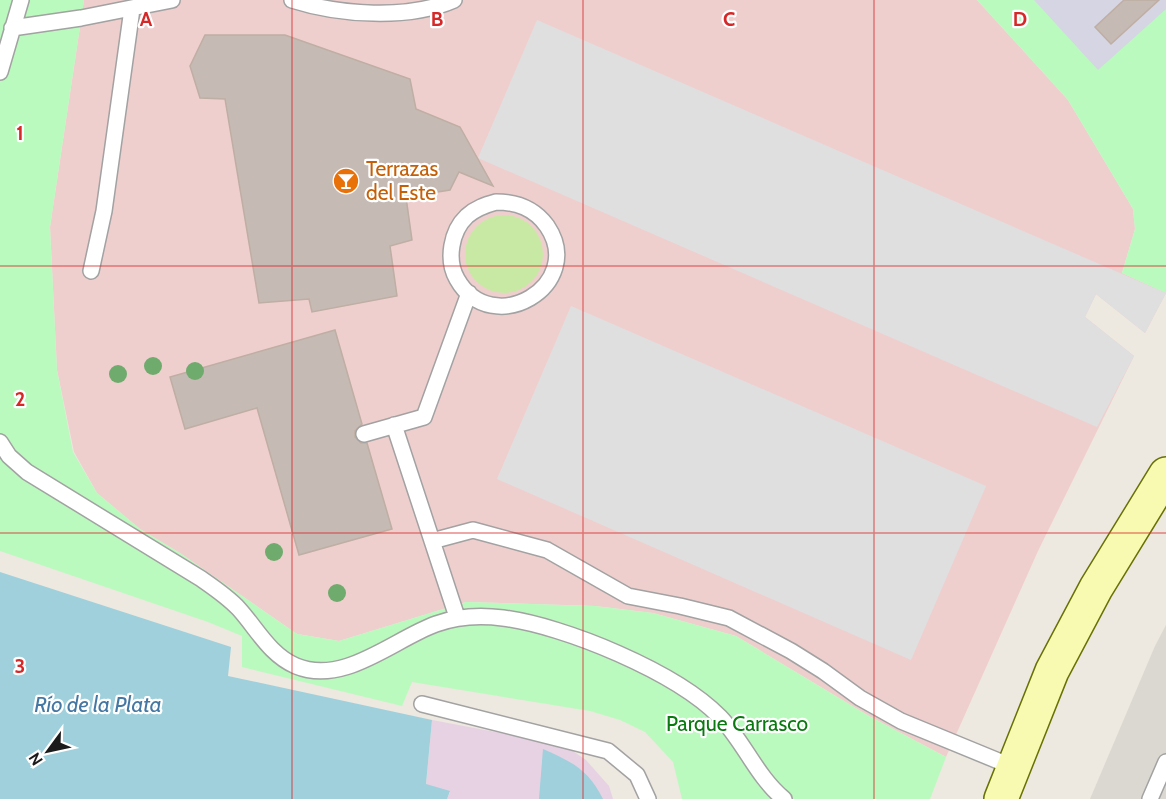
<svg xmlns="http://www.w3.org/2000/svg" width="1166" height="799" viewBox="0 0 1166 799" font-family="Cabin,sans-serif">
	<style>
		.commercial { fill: #efcfce }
		.industrial { fill: #e6d2e3 }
		.airport { fill: #dbd8d2 }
		.grass { fill: #c8e9a4 }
		.park { fill: #bbfabe }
		.parking { fill: #dfdfdf }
		.plaza { fill: #d5d5e3 }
		.water { fill: #9fd0dc }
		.building { fill: #c5bab4; stroke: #bfaea3; stroke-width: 1.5 }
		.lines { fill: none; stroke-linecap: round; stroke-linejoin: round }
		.service-casing { stroke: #a2a2a2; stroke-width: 18 }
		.secondary-casing { stroke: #687103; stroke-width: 36 }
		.service { stroke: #fff; stroke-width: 15 }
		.secondary { stroke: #f8fab1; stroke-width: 33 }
		.tree { fill: #70ab6e }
		.grid { fill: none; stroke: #d62828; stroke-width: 1.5; stroke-opacity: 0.55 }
		.labels { text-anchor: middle; stroke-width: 4.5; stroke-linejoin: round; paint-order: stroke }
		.food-label { font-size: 21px; fill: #c56008; stroke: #fff; text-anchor: start }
		.park-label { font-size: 21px; fill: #0a7910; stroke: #fff }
		.water-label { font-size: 22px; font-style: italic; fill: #4477a3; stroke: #fff }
		.grid-label { font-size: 20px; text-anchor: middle; font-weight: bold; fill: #d62828; stroke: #fff; stroke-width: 4.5; stroke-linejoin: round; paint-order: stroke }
	</style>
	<rect width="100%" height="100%" fill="#ede8e0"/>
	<!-- commercial -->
	<path class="commercial" d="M84 0H977L1068 100 1133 209 1135 229 1122 273 1166 293 1145 333 1096 294 1085 317 1134 356 1038 551 946 757 869 716 736 636 653 613 595 606 466 602 339 641 297 634 180 553 140 529 97 493 74 452 57 370 50 227Z"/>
	<!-- industrial -->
	<path class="industrial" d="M432 720 564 745 586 760 609 786 613 799H447L450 792 426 785Z"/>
	<!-- airport -->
	<path class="airport" d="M1166 625V799H1090L1155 646Z"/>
	<!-- grass -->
	<path class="grass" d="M465 254a39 39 0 1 1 78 0a39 39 0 1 1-78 0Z"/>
	<!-- park -->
	<path class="park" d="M0 0H84L50 227 57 370 73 452 97 493 140 529 180 553 297 634 339 641 466 602 595 606 653 613 736 636 869 716 946 757 930 799H682L673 762 645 732 620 720 590 711 412 682 402 706 242 667V636L208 622 0 551Z
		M977 0H1166V293L1122 273 1135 229 1133 209 1068 100Z"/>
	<!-- parking -->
	<path class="parking" d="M537 20 1166 293 1145 333 1096 294 1085 317 1134 356 1097 427 478 158Z
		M571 306 986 486 911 660 497 479Z"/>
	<!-- plaza -->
	<path class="plaza" d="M1034 0H1166V9L1098 70Z"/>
	<!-- water -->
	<path class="water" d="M0 572 231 647 228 676 432 720 426 784 450 791 447 799H0Z
		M543 749C572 762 588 769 603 799H539Z"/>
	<!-- building -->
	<path class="building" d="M1124 0H1159L1111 44 1095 27Z
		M205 35H285L410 79 416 109 460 127 493 186 459 172 450 190 406 197 412 240 390 246 397 296 312 312 309 299 259 303 225 99 200 98 190 66Z
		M335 330 362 424 355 431V437L361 443H367L392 529 299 555 257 408 185 429 170 377Z"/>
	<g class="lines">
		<!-- service casing -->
		<g class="service-casing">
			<path id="service" d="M292 0C339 15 408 20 454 0
				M12 28 81 18 172 0
				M0 72 21 0
				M496 202C517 202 534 208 547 226 587 285 492 341 457 279 446 260 451 231 467 216 476 208 485 205 496 202Z
				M91 271 104 211 132 9
				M394 425 457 617
				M364 434 424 417 469 293
				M0 442 9 456 27 472 200 578C213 587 228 597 239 609 257 629 270 655 296 666 344 686 394 639 436 624 458 616 480 615 503 618 565 626 676 672 720 717 744 742 757 777 784 799
				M432 541 473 530 547 550 628 596 680 606 729 618 791 651 823 671 860 698 901 721 1013 767
				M422 704 608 751 637 775 648 799
				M1150 799 1166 762"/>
		</g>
		<!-- secondary casing -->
		<g class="secondary-casing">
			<path id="secondary" d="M1001 799 1052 671 1096 588 1166 474"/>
		</g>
		<!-- service -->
		<use href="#service" class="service"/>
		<!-- secondary -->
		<use href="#secondary" class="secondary"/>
	</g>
	<!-- trees -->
	<g class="tree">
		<circle cx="153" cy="366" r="9"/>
		<circle cx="195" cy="371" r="9"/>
		<circle cx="118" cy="374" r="9"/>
		<circle cx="274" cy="552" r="9"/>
		<circle cx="337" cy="593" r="9"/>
	</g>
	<!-- grid -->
	<path class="grid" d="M292 0V799M583 0V799M874 0V799M0 266H1166M0 533H1166"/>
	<!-- icons -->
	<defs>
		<g id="bar-disc" transform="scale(1.35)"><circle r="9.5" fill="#e8710a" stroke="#fff"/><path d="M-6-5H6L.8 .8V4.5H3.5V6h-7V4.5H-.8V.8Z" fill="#fff"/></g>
	</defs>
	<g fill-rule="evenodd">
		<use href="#bar-disc" x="346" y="181"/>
	</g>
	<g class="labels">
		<!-- food labels -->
		<g class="food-label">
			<text x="366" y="176">Terrazas<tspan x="366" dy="24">del Este</tspan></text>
		</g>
		<!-- park labels -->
		<g class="park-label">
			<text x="737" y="731">Parque Carrasco</text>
		</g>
		<!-- water labels -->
		<g class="water-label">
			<text x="98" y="712">Río de la Plata</text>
		</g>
	</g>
	<g class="grid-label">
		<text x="146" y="26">A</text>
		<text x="437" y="26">B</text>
		<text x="729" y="26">C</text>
		<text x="1020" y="26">D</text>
		<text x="20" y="140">1</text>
		<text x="20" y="406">2</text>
		<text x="20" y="673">3</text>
	</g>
	<!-- north arrow -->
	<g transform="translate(48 751) rotate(237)" stroke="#ffffff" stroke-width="4.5" paint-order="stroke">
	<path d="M0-4.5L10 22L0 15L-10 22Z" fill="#1b1b1b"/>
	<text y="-9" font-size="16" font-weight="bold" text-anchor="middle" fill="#1b1b1b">N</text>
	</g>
</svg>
